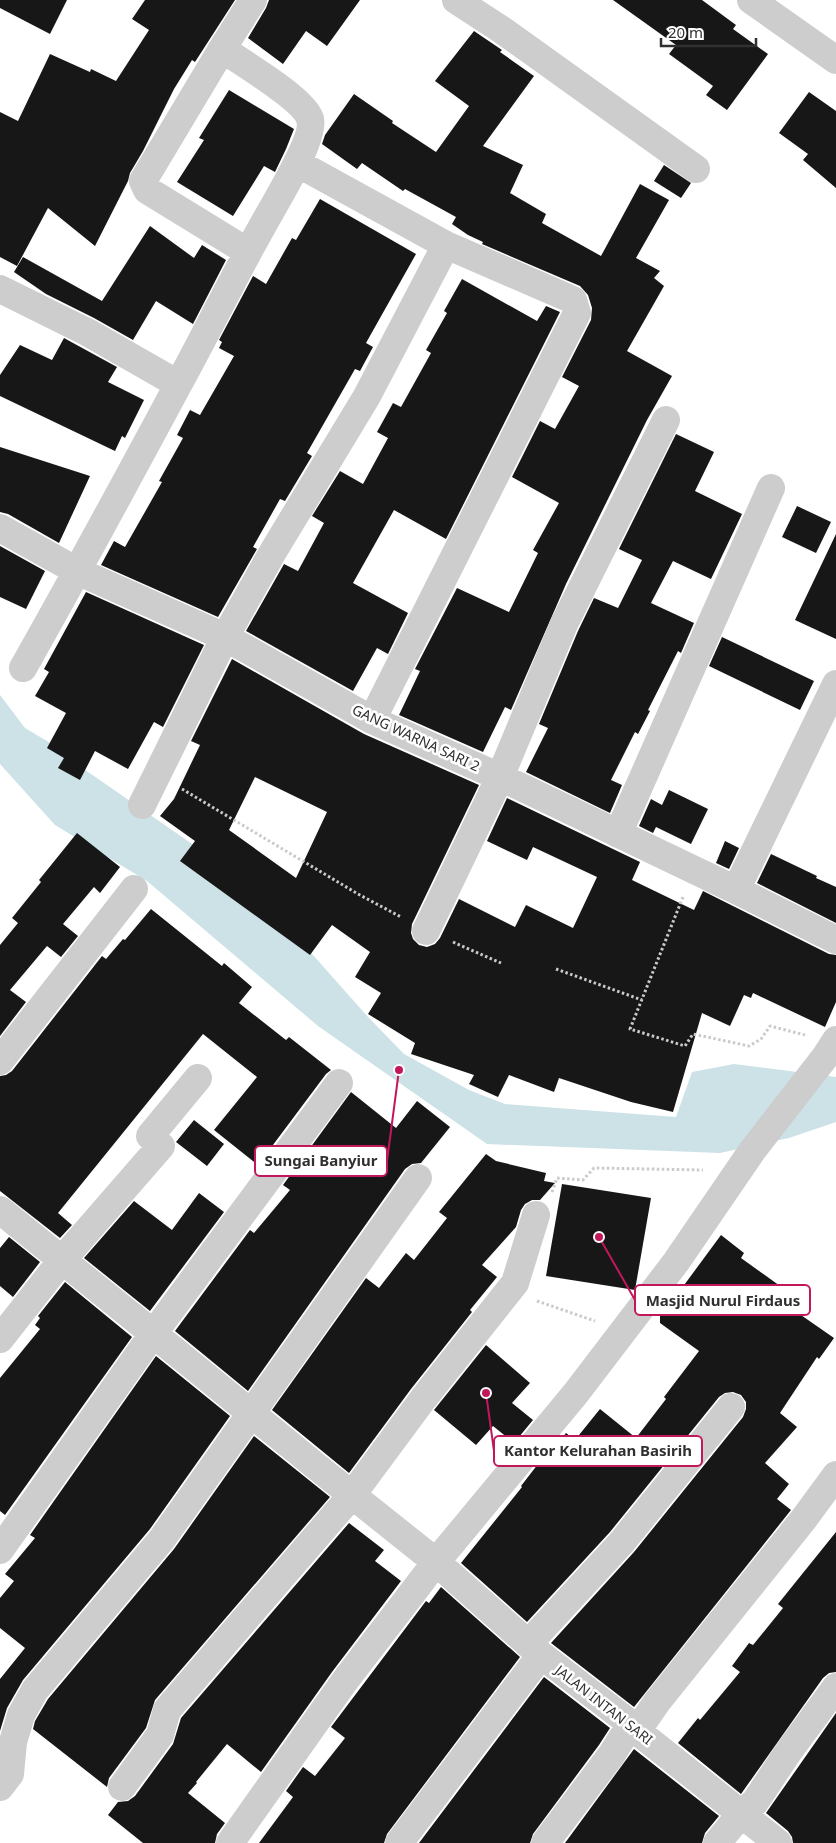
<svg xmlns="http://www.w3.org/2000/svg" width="836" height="1843" viewBox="0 0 836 1843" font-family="'Noto Sans',sans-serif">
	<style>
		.water { fill: #cce2e7 }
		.building { fill: #171717; fill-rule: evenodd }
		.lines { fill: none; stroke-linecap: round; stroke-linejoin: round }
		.path { stroke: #cacaca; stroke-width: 3; stroke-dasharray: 2.5 2.5; stroke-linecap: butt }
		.minor { stroke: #cdcdcd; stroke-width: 28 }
		.labels { text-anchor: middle; stroke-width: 5; stroke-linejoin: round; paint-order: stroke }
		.street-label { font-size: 14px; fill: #303030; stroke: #fff }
		.leader { fill: none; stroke: #c2185b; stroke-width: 2 }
		.callout-dot { fill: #c2185b; stroke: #fff; stroke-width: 2 }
		.callout { fill: #fff; stroke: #c2185b; stroke-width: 2 }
		.callout-label { font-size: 15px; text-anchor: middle; font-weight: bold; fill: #303030 }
	</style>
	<rect width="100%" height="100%" fill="#fff"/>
	<!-- water -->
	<path class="water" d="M0 695 25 728 62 750 78 765 250 884 368 1017 404 1054 469 1090 505 1104 676 1117 692 1072 734 1064 836 1077V1122L789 1138 720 1153 487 1144 318 1026 147 881 55 825 0 764Z"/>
	<!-- building -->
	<path class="building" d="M0 0H67L50 34 0 8Z
		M145 0H235L195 62 192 60 174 89 143 151 130 173 128 181 95 246 48 208 17 266 0 257V112L18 121 50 54 90 72 91 69 116 81 149 30 132 19Z
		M269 0H360L327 46 306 31 283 64 248 38 266 8Z
		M613 0H702L736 25 733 29 768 54 727 110 706 95 713 86 669 54 676 45Z
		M474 31 502 50 500 52 534 76 483 146 523 165 510 193 546 214 542 223 601 256 640 184 669 200 636 258 660 271 654 278 664 286 627 351 672 376 647 420 566 584 511 710 505 707 483 752 399 715 420 671 415 669 457 588 509 612 538 553 533 550 559 503 512 477 540 421 555 429 579 386 562 377 591 320 592 308 588 295 580 286 482 244 483 242 468 235 452 224 456 217 405 189 403 191 362 163 357 169 322 144 325 135 354 94 393 121 392 123 436 152 469 106 435 81Z
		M229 90 294 129 286 149 275 172 264 166 233 216 177 182 204 140 199 138Z
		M809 92 836 111V188L803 160 808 154 779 133Z
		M664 165 691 183 681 198 654 181Z
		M320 199 416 254 366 343 373 347 360 371 355 369 307 453 312 456 285 501 280 499 253 547 257 549 218 617 101 565 114 541 125 547 162 482 159 481 183 438 177 435 190 410 200 415 234 356 219 348 222 342 219 340 253 276 266 284 292 238 296 240Z
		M150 226 194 258 202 245 226 260 193 324 156 301 133 340 94 318 46 294 14 272 23 257 102 301Z
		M462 279 537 321 546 306 560 312 446 539 394 510 353 583 408 613 388 654 377 648 353 691 246 631 284 564 298 571 324 523 312 516 340 471 363 484 388 438 377 432 393 403 401 407 431 353 426 350 447 313 444 311Z
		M64 338 117 367 108 382 144 400 125 438 122 436 115 451 0 396V375L20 345 52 360Z
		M676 434 714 452 695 491 742 514 711 579 673 561 651 603 694 623 681 653 678 651 648 710 650 711 638 734 635 732 611 780 622 785 610 813 526 772 548 728 539 724 578 631 594 598 618 608 642 560 619 549Z
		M0 447 90 476 59 543 8 514 0 512Z
		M797 506 831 522 816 553 782 537Z
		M836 534V639L795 620Z
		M0 546 45 571 26 609 0 597Z
		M86 592 204 645 163 727 154 722 128 769 95 751 80 780 58 768 64 758 47 748 66 713 35 696 49 672 44 669Z
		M722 637 814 681 800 710 709 666Z
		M232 659 364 734 479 785 412 924 411 933 413 939 419 945 427 947 435 944 440 938 459 899 515 927 526 905 573 928 597 877 533 847 527 860 487 841 507 798 640 862 632 880 694 910 703 891 829 954 836 955V1002L825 1027 753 993 751 998 744 995 730 1026 702 1013 673 1112 631 1102 559 1078 554 1092 509 1075 498 1097 469 1084 474 1075 411 1054 415 1043 368 1014 381 993 355 977 370 952 332 925 310 955 180 861 195 841 160 816 174 799 200 745 191 741ZM255 777 327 812 296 878 229 830Z
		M669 790 708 809 691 844 656 827 653 833 639 826 651 799 662 805Z
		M77 833 120 867 100 893 94 887 63 924 78 936 61 957 47 946 10 990 26 1002 0 1036V945L18 923 12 918 41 882 39 880Z
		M725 841 739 848 729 869 716 863Z
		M771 854 817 876 816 878 836 887V923L757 883Z
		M151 909 222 966 224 963 252 987 239 1003 286 1040 289 1037 331 1070 326 1074 258 1165 214 1130 257 1077 203 1034 58 1213 72 1225 60 1238 0 1191V1076L6 1075 12 1071 102 956 106 959 123 939 125 940Z
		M351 1092 396 1128 417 1101 450 1127 421 1163 412 1164 405 1169 248 1391 175 1331 250 1230 254 1233 290 1190 283 1185Z
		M194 1120 224 1144 207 1166 176 1142Z
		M486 1154 496 1161 546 1173 544 1181 555 1183 540 1200H532L525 1204 521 1210 516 1227 482 1265 497 1277 470 1310 472 1312 411 1389 349 1473 272 1410 366 1278 379 1288 406 1253 414 1260 447 1218 439 1212Z
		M562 1184 651 1198 635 1290 546 1276Z
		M199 1193 224 1212 150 1311 84 1258 134 1201 172 1230Z
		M721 1235 744 1253 741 1258 805 1304 798 1313 834 1338 819 1359 817 1357 780 1413 797 1427 765 1463 789 1484 777 1499 791 1510 634 1707 551 1643 634 1552 743 1417 746 1409V1402L741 1395 733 1392 725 1393 719 1397 610 1532 527 1622 461 1563 522 1487 521 1486 538 1464 557 1441 559 1442 566 1433 575 1440 600 1409 636 1438 666 1399 664 1397 699 1351 660 1323V1313L675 1292H679Z
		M9 1237 40 1262 13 1297 0 1286V1248Z
		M65 1282 132 1337 5 1515 0 1511V1378L40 1329 35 1325 40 1318 38 1316Z
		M486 1345 530 1383 512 1403 533 1420 514 1443 493 1426 476 1445 434 1410Z
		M156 1356 230 1416 150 1529 23 1680 7 1708 0 1731V1679L25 1648 0 1628V1598L14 1581 5 1574 35 1538 30 1535Z
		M254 1436 330 1497 155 1700 146 1728 109 1778 107 1787 33 1729 35 1721 48 1699 174 1549Z
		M349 1523 384 1550 375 1561 401 1581 332 1672 261 1772 227 1744 196 1782 197 1783 188 1793 225 1823 217 1834 215 1843H143L108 1815 118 1802 128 1801 135 1796 173 1744 181 1718Z
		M836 1532V1672L829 1673 823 1678 741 1794 678 1743 698 1718 700 1720 740 1672 732 1666 749 1643 753 1645 783 1608 778 1604Z
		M441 1587 520 1657 387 1834 384 1843H259L293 1797 286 1791 303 1767 315 1776 345 1738 331 1727 426 1601 429 1603Z
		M544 1677 610 1728 599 1745 533 1834 530 1843H419Z
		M836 1713V1843H793L792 1837 788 1831 766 1813Z
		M634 1749 719 1816 705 1833 702 1843H565Z"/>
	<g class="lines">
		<!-- path -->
		<path class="path" d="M182 789 358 894 401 917
			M683 897 630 1029 685 1046 693 1034 749 1046 761 1039 770 1026 805 1035
			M453 942 501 963
			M556 969 642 1000
			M552 1192 557 1178 583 1180 594 1168 703 1170
			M537 1301 595 1321"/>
		<!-- minor -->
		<path class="minor" d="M456 0 502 30 696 169
			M751 0 836 60
			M222 49 143 181 147 190 248 252
			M0 289 87 332 178 384
			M0 528 77 571 225 637 372 720 500 777 736 890 836 940
			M23 668C76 574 127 480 178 385 207 332 233 278 263 225 273 206 316 138 310 119 304 99 241 62 222 49L253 0
			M372 720 577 313 573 300 446 245
			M142 805 225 637 274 550 367 396 446 245 297 163
			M618 834 771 488
			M736 890 836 684
			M426 931 500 777 564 624 666 420
			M0 1061 134 889
			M0 1210 139 1322 317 1467 436 1562 541 1655 631 1724 637 1731 778 1843
			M0 1339 62 1260 161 1146 150 1136 198 1078
			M0 1550 153 1334 339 1083
			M528 1644 622 1542 731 1407
			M637 1731 657 1702 803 1520 836 1475
			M0 1787 10 1774 13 1742 21 1715 35 1690 162 1539 418 1178
			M122 1787 160 1735 167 1710 352 1495 423 1399 515 1283 536 1215
			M230 1843 344 1682 436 1562 576 1393 676 1262 752 1151 825 1057 836 1040
			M399 1843 541 1655
			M545 1843 612 1754 631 1724
			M717 1843 741 1814 755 1802 789 1751 836 1687"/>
	</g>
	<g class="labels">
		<!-- street labels -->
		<g class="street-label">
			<text transform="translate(416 738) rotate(25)" y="5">GANG WARNA SARI 2</text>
			<text transform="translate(604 1705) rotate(38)" y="5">JALAN INTAN SARI</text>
		</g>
	</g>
	<!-- callouts -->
	<path class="leader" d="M399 1070L387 1161M599 1237L635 1300M486 1393L494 1451"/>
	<g class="callout-dot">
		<circle cx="399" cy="1070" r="5"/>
		<circle cx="599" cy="1237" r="5"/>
		<circle cx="486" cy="1393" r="5"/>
	</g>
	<g class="callout">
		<rect x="255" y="1146" width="132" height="30" rx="5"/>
		<rect x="635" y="1285" width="175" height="30" rx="5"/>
		<rect x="494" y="1436" width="208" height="30" rx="5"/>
	</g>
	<g class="callout-label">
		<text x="321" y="1166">Sungai Banyiur</text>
		<text x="723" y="1306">Masjid Nurul Firdaus</text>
		<text x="598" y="1456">Kantor Kelurahan Basirih</text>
	</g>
	<!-- scale -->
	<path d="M661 38v8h95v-8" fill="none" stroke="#303030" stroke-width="2.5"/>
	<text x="668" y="38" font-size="15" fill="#303030" stroke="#ffffff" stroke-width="4" paint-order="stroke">20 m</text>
</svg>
